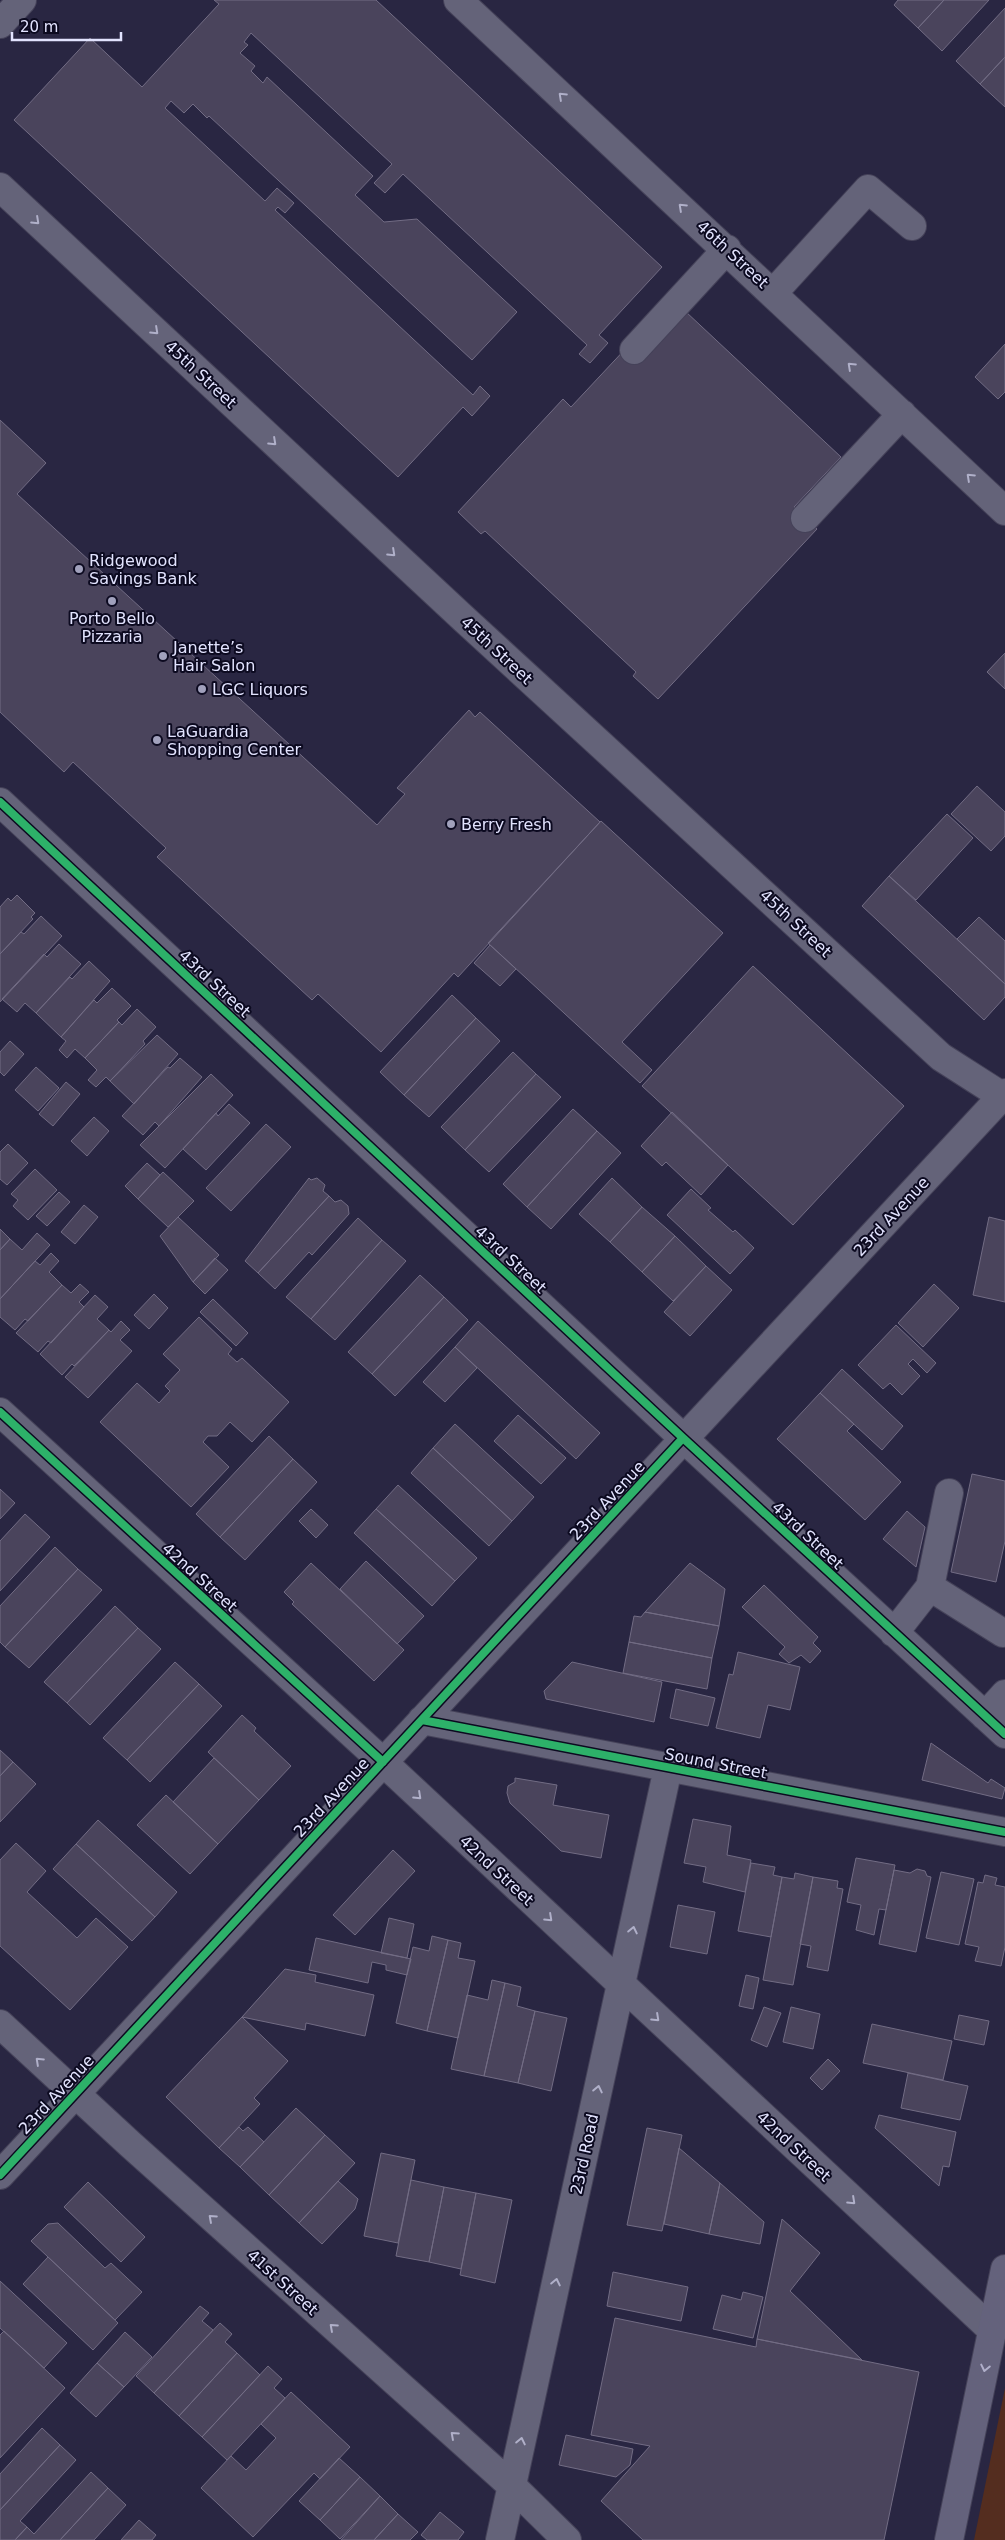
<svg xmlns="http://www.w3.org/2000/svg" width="1005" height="2540" viewBox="0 0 1005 2540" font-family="'DejaVu Sans',sans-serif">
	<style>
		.green { fill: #542d1f }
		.building { fill: #4a445c; stroke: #726c84 }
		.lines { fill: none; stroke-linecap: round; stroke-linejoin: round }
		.minor-casing { stroke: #454259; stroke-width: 30 }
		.major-casing { stroke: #454259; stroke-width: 30 }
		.minor { stroke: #646379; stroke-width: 28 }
		.major { stroke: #64627c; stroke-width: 28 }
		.cycleway-casing { stroke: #0c0a20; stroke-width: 11 }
		.cycleway { stroke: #2db169; stroke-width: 8 }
		.oneway { stroke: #b0b0c9 }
		.oneway2 { stroke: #b0afca }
		.poi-dot { fill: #a1a1bc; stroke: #0c0a20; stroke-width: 2 }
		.labels { text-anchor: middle; stroke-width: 4; stroke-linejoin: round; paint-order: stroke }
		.street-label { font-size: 16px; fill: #e2e3fe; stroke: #0c0a20 }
		.poi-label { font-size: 16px; fill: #e2e3fe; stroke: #0c0a20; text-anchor: start }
	</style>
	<rect width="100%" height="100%" fill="#292642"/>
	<!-- green -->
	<path class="green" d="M1005 2388V2540H974Z"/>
	<!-- building -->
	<path class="building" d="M214 0H376L662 267 599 335 608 343 590 363 579 354 587 345 403 174 385 193 374 183 392 164 251 33 244 42 248 45 240 53 255 66 251 71 263 83 267 77 373 176 355 195 384 222 417 219 517 312 472 360 209 116 207 118 193 104 184 113 171 101 165 108 265 201 277 188 294 203 285 213 278 207 275 210 473 395 480 386 490 396 472 416 463 407 398 477 14 120 90 38 142 87 219 4Z
		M898 0H944L918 28 894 5Z
		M944 0H989L942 51 918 28Z
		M1005 8V57L980 84 956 61Z
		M1005 57V107L980 84Z
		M685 311 841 457 794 507 817 529 658 699 633 676 636 672 485 531 481 534 458 512 563 399 571 407 629 345Z
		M1005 344V392L998 399 975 377Z
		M0 420 46 463 17 494 377 825 405 794 397 788 469 710 475 717 480 712 600 822 458 977 454 973 381 1052 318 994 312 1000 157 857 166 848 73 762 64 772 0 712Z
		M1005 653V689L987 672Z
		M977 786 1005 812V836L991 851 951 814Z
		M947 814 973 838 916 900 889 876Z
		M601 821 723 933 622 1042 652 1070 640 1083 488 943Z
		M889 876 1005 984V997L984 1020 862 906Z
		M17 895 35 913 31 917 33 919 0 954V907L8 898 11 901Z
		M41 916 62 936 0 1002V954L21 932 24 934Z
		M979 917 1005 941V984L957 939Z
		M59 944 81 964 36 1013 25 1003 17 1012 2 999 44 954 47 957Z
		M490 945 516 969 500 986 474 963Z
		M89 961 110 981 61 1037 36 1013 70 977 72 979Z
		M753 966 904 1106 793 1225 642 1086Z
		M112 988 131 1006 117 1020 119 1022 85 1058 75 1049 67 1058 59 1050 66 1041 61 1037 94 1000 97 1003Z
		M452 995 476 1018 404 1095 380 1072Z
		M137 1009 156 1027 143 1041 145 1044 110 1081 106 1077 96 1087 88 1080 97 1070 85 1058 119 1022 122 1025Z
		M476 1018 500 1041 429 1117 404 1095Z
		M157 1035 178 1054 134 1104 110 1081Z
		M10 1041 24 1054 4 1076 0 1072V1052Z
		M513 1052 536 1074 465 1150 441 1127Z
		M180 1058 202 1077 159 1126 155 1122 143 1135 122 1116 168 1067 170 1068Z
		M36 1067 59 1088 38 1111 15 1090Z
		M211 1074 233 1095 165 1168 140 1145Z
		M536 1074 561 1097 489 1172 465 1150Z
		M66 1082 80 1094 53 1126 39 1114Z
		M229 1104 250 1123 206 1170 183 1149 216 1113 218 1116Z
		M573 1109 597 1131 527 1207 503 1184Z
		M672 1112 728 1165 701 1195 666 1162 662 1166 641 1146Z
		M94 1117 109 1131 87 1156 71 1141Z
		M266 1124 291 1147 231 1211 206 1188Z
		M597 1131 621 1153 551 1229 527 1207Z
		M8 1144 28 1163 7 1185 0 1179V1152Z
		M147 1163 160 1175 138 1199 125 1186Z
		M35 1169 57 1190 28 1220 13 1206 18 1200 11 1194Z
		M163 1172 194 1201 168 1227 138 1199Z
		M309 1178 311 1180 317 1178 325 1185 323 1191 329 1196 258 1273 245 1261Z
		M612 1178 642 1207 610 1242 579 1214Z
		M691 1189 711 1208 708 1210 733 1232 735 1230 754 1248 730 1274 667 1215Z
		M59 1192 70 1202 47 1226 36 1216Z
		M329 1196 335 1202 341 1200 348 1206 349 1214 312 1255 309 1252 275 1289 258 1273Z
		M84 1205 98 1217 75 1244 61 1232Z
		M642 1207 675 1236 642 1272 610 1242Z
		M178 1217 219 1255 193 1282 160 1236Z
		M989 1217 1005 1221V1302L973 1295Z
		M358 1218 382 1240 311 1319 286 1297Z
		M0 1229 10 1239 0 1250Z
		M37 1233 50 1245 0 1299V1250L10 1239 22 1250Z
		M675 1236 706 1266 673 1301 642 1272Z
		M382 1240 406 1261 335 1340 311 1319Z
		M51 1253 59 1261 49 1272 62 1285 28 1321 25 1319 15 1330 0 1317V1299L35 1261 40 1265Z
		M215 1258 228 1270 205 1294 193 1282Z
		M706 1266 732 1290 690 1336 664 1312Z
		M420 1275 444 1297 372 1374 348 1352Z
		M80 1284 89 1292 79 1302 84 1307 51 1343 48 1341 38 1352 16 1333 62 1285 71 1293Z
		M934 1284 959 1308 923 1347 898 1323Z
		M154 1294 168 1308 149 1329 134 1315Z
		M95 1295 108 1307 97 1319 109 1330 74 1366 72 1364 62 1375 40 1354Z
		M444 1297 468 1320 395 1396 372 1374Z
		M213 1299 248 1333 236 1346 200 1312Z
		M199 1317 232 1349 228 1354 237 1362 242 1358 289 1402 252 1442 230 1422 217 1436H208L203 1442 229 1467 191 1507 100 1422 137 1383 159 1403 170 1391 165 1386 180 1370 163 1354Z
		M121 1321 130 1330 120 1340 132 1351 88 1398 65 1377 109 1330 111 1332Z
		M478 1321 600 1433 576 1459 455 1347Z
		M896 1325 936 1363 927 1373 913 1359 908 1364 920 1376 902 1395 890 1383 883 1389 858 1365Z
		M455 1347 477 1368 445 1402 423 1382Z
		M842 1369 903 1426 882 1450 820 1393Z
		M820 1393 854 1424 847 1431 901 1482 865 1520 777 1439Z
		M518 1415 566 1458 541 1484 494 1441Z
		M455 1424 534 1497 512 1521 433 1448Z
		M269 1436 293 1459 220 1537 196 1514Z
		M433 1448 512 1521 489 1546 411 1473Z
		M293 1459 317 1482 245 1560 220 1537Z
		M972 1474 1005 1481V1541L996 1582 951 1572Z
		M398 1485 477 1558 455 1581 376 1509Z
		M0 1489 15 1503 0 1519Z
		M311 1509 328 1525 316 1538 299 1521Z
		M376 1509 455 1581 432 1606 354 1533Z
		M907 1511 925 1527 916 1567 883 1539Z
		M25 1514 50 1537 0 1591V1541Z
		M55 1547 78 1569 5 1647 0 1642V1606Z
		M366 1561 424 1616 397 1644 340 1589Z
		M311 1563 404 1650 374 1681 292 1604 294 1602 284 1592Z
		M690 1563 725 1589 719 1626 645 1612Z
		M78 1569 102 1590 29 1668 5 1647Z
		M764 1585 818 1637 813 1643 821 1651 810 1663 801 1655 789 1663 779 1654 785 1647 742 1607Z
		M115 1606 138 1628 67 1703 44 1682Z
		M645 1612 719 1626 712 1658 629 1642 634 1616 641 1617Z
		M138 1628 161 1649 90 1725 67 1703Z
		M629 1642 712 1658 707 1689 623 1673Z
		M738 1652 800 1667 790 1710 768 1705 760 1738 716 1728 729 1674 733 1675Z
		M175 1662 199 1684 127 1760 103 1738Z
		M572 1662 662 1682 654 1722 546 1699 544 1691Z
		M199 1684 222 1706 150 1782 127 1760Z
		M676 1689 715 1698 708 1726 670 1718Z
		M242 1715 256 1728 254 1731 291 1766 259 1800 208 1752Z
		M931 1743 988 1783 991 1779 1005 1788 1002 1799 922 1780Z
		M0 1750 13 1762 0 1776Z
		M214 1758 259 1800 218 1844 173 1802Z
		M13 1762 36 1784 0 1822V1776Z
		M515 1778 557 1785 553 1805 609 1815 601 1858 561 1851 510 1803 507 1793 508 1786 515 1782Z
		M166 1795 218 1844 190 1874 137 1825Z
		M693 1819 731 1826 727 1855 751 1860 745 1892 703 1882 706 1867 684 1863Z
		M98 1820 177 1892 155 1917 76 1844Z
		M16 1843 46 1871 27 1892 77 1938 96 1918 128 1947 70 2010 0 1946V1860Z
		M76 1844 155 1917 132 1941 53 1869Z
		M393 1850 415 1871 355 1935 333 1915Z
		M856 1858 895 1865 886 1910 879 1909 874 1935 856 1930 861 1905 847 1902Z
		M751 1863 775 1867 773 1875 782 1877 771 1937 738 1931Z
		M917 1869 925 1871 927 1876 931 1877 916 1952 879 1944 894 1870 910 1873Z
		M941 1872 974 1879 959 1945 926 1938Z
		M795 1873 813 1877 793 1985 763 1980 782 1877 794 1879Z
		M985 1875 997 1878 995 1885 1005 1887V1947L1001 1966 975 1961 979 1947 965 1944 978 1882 983 1883Z
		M813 1877 838 1881 837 1888 843 1889 828 1971 807 1967 811 1946 800 1944Z
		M678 1905 715 1912 707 1954 670 1947Z
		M389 1918 414 1924 407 1958 381 1953Z
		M432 1936 448 1940 427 2031 396 2023 413 1947 429 1951Z
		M316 1938 411 1959 407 1975 386 1970V1965L372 1962 368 1983 309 1970Z
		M448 1940 461 1943 458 1958 475 1961 458 2038 427 2031Z
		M285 1969 316 1975 315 1982 374 1995 365 2036 306 2023 305 2030 242 2017Z
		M746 1975 759 1978 753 2009 739 2006Z
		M492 1980 505 1983 484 2076 451 2069 467 1995 488 2000Z
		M505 1983 521 1987 517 2006 535 2011 518 2083 484 2076Z
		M764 2007 781 2013 767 2047 751 2040Z
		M791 2007 820 2014 813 2049 783 2042Z
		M535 2011 567 2018 551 2091 518 2083Z
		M959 2015 989 2021 984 2045 954 2039Z
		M242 2017 288 2061 254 2098 260 2104 219 2148 166 2097Z
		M872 2024 952 2041 943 2080 863 2063Z
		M828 2059 840 2071 822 2090 810 2078Z
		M908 2073 968 2086 960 2120 901 2108Z
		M296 2108 325 2135 269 2195 240 2167Z
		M879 2115 956 2132 949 2167 943 2166 939 2186 875 2128Z
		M239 2127 243 2131 248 2127 264 2142 240 2167 219 2148Z
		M647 2128 682 2135 662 2231 627 2225Z
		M325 2135 355 2163 299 2223 269 2195Z
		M679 2148 720 2183 709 2234 664 2224Z
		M381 2153 415 2160 398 2243 364 2236Z
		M411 2180 444 2187 429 2262 396 2256Z
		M338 2181 358 2199 355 2209 322 2244 299 2223Z
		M88 2182 145 2237 121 2262 64 2207Z
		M720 2183 764 2222 760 2244 709 2234Z
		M444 2187 476 2193 461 2269 429 2262Z
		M476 2193 512 2200 495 2283 460 2275Z
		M782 2219 820 2253 790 2291 862 2360 757 2339Z
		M58 2223 105 2268 111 2263 142 2292 115 2320 31 2241 48 2224Z
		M48 2257 118 2323 93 2350 23 2284Z
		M613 2272 688 2287 681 2321 607 2306Z
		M0 2281 67 2343 44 2368 0 2328Z
		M743 2292 763 2297 753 2338 713 2329 722 2295 741 2300Z
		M200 2306 209 2313 202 2321 213 2330 154 2393 136 2376Z
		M615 2318 756 2347 757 2339 919 2372 884 2540H643L601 2501 650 2446 591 2435Z
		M220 2323 232 2334 225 2342 237 2353 179 2416 154 2393Z
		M4 2331 65 2388 0 2458V2335Z
		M125 2332 152 2357 124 2387 97 2363Z
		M237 2353 260 2375 202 2437 179 2416Z
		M97 2363 124 2387 96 2417 70 2393Z
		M268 2366 282 2379 274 2388 285 2398 227 2460 202 2437Z
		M291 2392 350 2447 320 2479 314 2473 253 2537 201 2488 231 2456 246 2470 276 2438 261 2424Z
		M42 2428 60 2445 0 2510V2474Z
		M566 2435 633 2449 630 2465 616 2477 559 2465Z
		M60 2445 76 2460 20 2521 27 2527 15 2540H0V2510Z
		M339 2458 360 2477 320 2520 299 2501Z
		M91 2472 108 2488 60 2540H15L27 2527 34 2534Z
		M360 2477 380 2496 340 2539 320 2520Z
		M108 2488 126 2505 94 2540H60Z
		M380 2496 398 2514 374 2540H341Z
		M440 2512 464 2532 458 2540H427L421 2535Z
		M398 2514 418 2532 410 2540H374Z
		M139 2520 156 2535 152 2540H121Z"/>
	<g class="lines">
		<!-- minor casing -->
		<g class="minor-casing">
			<path id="minor" d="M458 0 1005 511
				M0 24 22 0
				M0 187 464 619 941 1057 1005 1098
				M774 292 868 189 912 226
				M634 350 727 249
				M805 518 902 414
				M0 802 683 1438 1005 1734
				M0 1412 383 1762 992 2330
				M930 1587 949 1493
				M894 1633 930 1587 1003 1633
				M985 1716 1005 1694
				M422 1720 1005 1832
				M0 2024 130 2144 512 2486 567 2540
				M0 2175 1005 1093
				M500 2540 668 1768"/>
		</g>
		<!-- major casing -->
		<g class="major-casing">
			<path id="major" d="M949 2540 1005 2269"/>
		</g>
		<!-- minor -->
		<use href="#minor" class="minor"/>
		<!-- major -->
		<use href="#major" class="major"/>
		<!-- cycleway casing -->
		<g class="cycleway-casing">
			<path id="cycleway" d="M0 802 683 1438 1005 1734
				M0 1412 383 1762
				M422 1720 1005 1832
				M0 2175 683 1438"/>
		</g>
		<!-- cycleway -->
		<use href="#cycleway" class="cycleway"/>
	</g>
	<!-- one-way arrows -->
	<defs><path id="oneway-chevron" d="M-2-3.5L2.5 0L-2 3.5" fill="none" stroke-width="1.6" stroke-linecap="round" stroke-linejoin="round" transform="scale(1.25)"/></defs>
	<g class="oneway">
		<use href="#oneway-chevron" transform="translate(562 96) rotate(-137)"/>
		<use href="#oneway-chevron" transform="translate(682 207) rotate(-137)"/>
		<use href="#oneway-chevron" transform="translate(36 221) rotate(43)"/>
		<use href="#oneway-chevron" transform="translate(155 331) rotate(43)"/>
		<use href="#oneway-chevron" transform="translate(851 366) rotate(-137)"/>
		<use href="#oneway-chevron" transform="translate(273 442) rotate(43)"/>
		<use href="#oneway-chevron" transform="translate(970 477) rotate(-137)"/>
		<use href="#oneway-chevron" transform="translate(392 553) rotate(43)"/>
		<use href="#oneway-chevron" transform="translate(418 1796) rotate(43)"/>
		<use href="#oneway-chevron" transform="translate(549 1918) rotate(43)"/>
		<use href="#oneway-chevron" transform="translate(633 1930) rotate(-78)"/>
		<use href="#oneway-chevron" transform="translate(656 2018) rotate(43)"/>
		<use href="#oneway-chevron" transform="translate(39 2061) rotate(-137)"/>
		<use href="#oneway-chevron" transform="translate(598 2089) rotate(-78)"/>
		<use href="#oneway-chevron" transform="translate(852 2201) rotate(43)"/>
		<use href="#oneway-chevron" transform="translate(212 2218) rotate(-138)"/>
		<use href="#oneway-chevron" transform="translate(556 2282) rotate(-78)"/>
		<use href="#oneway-chevron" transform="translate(333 2327) rotate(-138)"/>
		<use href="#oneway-chevron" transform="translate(454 2435) rotate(-138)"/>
		<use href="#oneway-chevron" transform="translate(521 2441) rotate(-78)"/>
	</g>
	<use class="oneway2" href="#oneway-chevron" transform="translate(985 2368) rotate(102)"/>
	<!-- markers -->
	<g class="poi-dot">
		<circle cx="79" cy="569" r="5"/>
		<circle cx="112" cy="601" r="5"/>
		<circle cx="163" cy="656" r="5"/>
		<circle cx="202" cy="689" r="5"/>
		<circle cx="157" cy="740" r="5"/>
		<circle cx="451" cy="824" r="5"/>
	</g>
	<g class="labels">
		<!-- street labels -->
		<g class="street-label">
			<text transform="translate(733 254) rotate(43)" y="6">46th Street</text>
			<text transform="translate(201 374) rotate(43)" y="6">45th Street</text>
			<text transform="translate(497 650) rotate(43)" y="6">45th Street</text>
			<text transform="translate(796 923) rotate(43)" y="6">45th Street</text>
			<text transform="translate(215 983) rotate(43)" y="6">43rd Street</text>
			<text transform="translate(891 1216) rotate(-47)" y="6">23rd Avenue</text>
			<text transform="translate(511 1259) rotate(43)" y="6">43rd Street</text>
			<text transform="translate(607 1500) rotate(-47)" y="6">23rd Avenue</text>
			<text transform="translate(808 1535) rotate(43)" y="6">43rd Street</text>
			<text transform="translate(200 1577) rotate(42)" y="6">42nd Street</text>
			<text transform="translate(716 1763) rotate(11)" y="6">Sound Street</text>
			<text transform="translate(331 1797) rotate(-47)" y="6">23rd Avenue</text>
			<text transform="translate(497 1870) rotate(43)" y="6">42nd Street</text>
			<text transform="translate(56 2094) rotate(-47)" y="6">23rd Avenue</text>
			<text transform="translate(794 2146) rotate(43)" y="6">42nd Street</text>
			<text transform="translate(584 2154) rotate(-78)" y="6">23rd Road</text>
			<text transform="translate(283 2282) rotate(42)" y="6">41st Street</text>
		</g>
		<!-- poi labels -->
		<g class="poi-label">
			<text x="89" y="566">Ridgewood<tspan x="89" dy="18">Savings Bank</tspan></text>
			<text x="112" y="624" text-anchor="middle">Porto Bello<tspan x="112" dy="18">Pizzaria</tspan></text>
			<text x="173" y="653">Janette’s<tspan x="173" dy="18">Hair Salon</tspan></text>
			<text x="212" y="695">LGC Liquors</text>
			<text x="167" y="737">LaGuardia<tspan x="167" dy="18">Shopping Center</tspan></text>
			<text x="461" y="830">Berry Fresh</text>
		</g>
	</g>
	<!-- scale -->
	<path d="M12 32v8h109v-8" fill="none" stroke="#e2e3fe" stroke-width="2.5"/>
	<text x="20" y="32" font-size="15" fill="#e2e3fe" stroke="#0c0a20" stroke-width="4" paint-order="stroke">20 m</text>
</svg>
